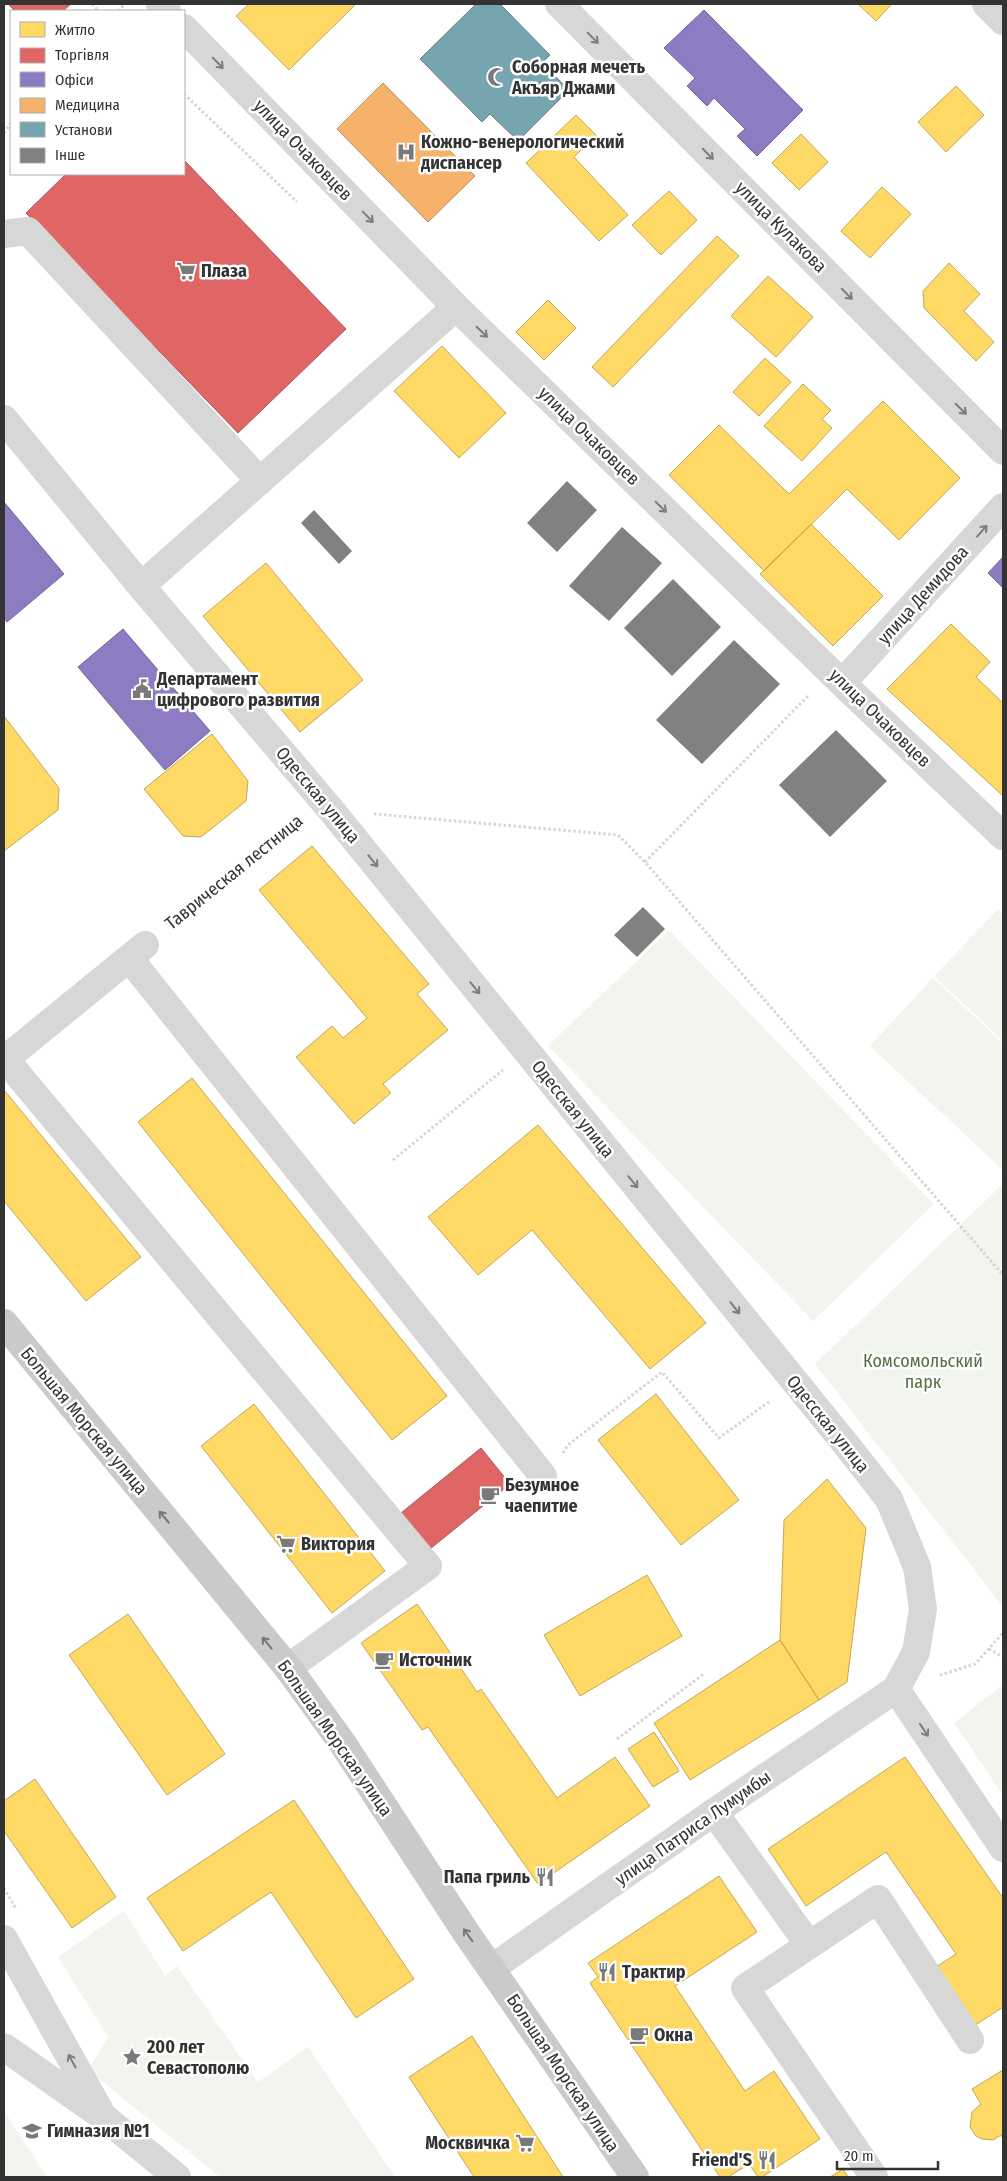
<svg xmlns="http://www.w3.org/2000/svg" width="1007" height="2181" viewBox="0 0 1007 2181" font-family="'Fira Sans Condensed',sans-serif">
	<style>
		.green { fill: #f1f5ed }
		.homes { fill: #ffd966; stroke: #c2a757 }
		.shops { fill: #e06666; stroke: #ac5757 }
		.offices { fill: #8e7cc3; stroke: #736698 }
		.health { fill: #f6b26b; stroke: #bc8c5a }
		.public { fill: #76a5af; stroke: #62838a }
		.building { fill: #818181 }
		.lines { fill: none; stroke-linecap: round; stroke-linejoin: round }
		.path { stroke: #d6d6d6; stroke-width: 3; stroke-dasharray: 2.5 2.5; stroke-linecap: butt }
		.minor { stroke: #d7d7d7; stroke-width: 28 }
		.major { stroke: #cacaca; stroke-width: 28 }
		.oneway { stroke: #7d7d7d }
		.oneway2 { stroke: #777 }
		.labels { text-anchor: middle; stroke-width: 5; stroke-linejoin: round; paint-order: stroke }
		.poi-label { font-size: 18px; font-weight: bold; fill: #333; stroke: #fff; text-anchor: start }
		.street-label { font-size: 18px; fill: #333; stroke: #fff }
		.park-label { font-size: 18px; fill: #56703f; stroke: #fff }
	</style>
	<rect width="100%" height="100%" fill="#fff"/>
	<!-- green -->
	<path class="green" d="M998 909 1003 914V1041L934 976Z
		M669 930 934 1204 813 1321 548 1046Z
		M933 978 1003 1043V1170L870 1046Z
		M1003 1184V1607L815 1364Z
		M1003 1685V1795L954 1723Z
		M124 1911 165 1975 177 1966 258 2082 308 2047 395 2177H220L88 2070 108 2037 58 1957Z
		M4 2111 47 2177H4Z"/>
	<!-- homes -->
	<path class="homes" d="M249 4H356L289 70 236 16Z
		M858 4H892L876 21Z
		M956 86 984 115 946 152 918 122Z
		M576 115 596 135 574 157 628 215 599 241 526 163Z
		M801 134 828 162 799 190 772 163Z
		M882 187 911 214 870 258 841 231Z
		M669 191 697 220 661 255 632 225Z
		M717 236 739 256 613 387 592 367Z
		M949 263 980 294 964 311 994 342 976 361 924 308 923 291Z
		M768 276 813 317 776 357 731 316Z
		M548 300 576 328 544 360 516 332Z
		M442 346 506 413 459 458 394 391Z
		M765 358 791 382 759 416 733 392Z
		M803 384 831 410 822 419 832 428 802 461 764 426Z
		M883 401 960 478 899 540 847 489 764 571 669 475 719 425 789 494Z
		M811 524 883 596 833 646 760 574Z
		M266 563 363 680 300 732 203 616Z
		M951 624 990 662 976 677 1003 703V796L887 689Z
		M4 716 59 788 58 810 4 851Z
		M212 734 248 781 246 801 201 837 183 836 144 789Z
		M312 846 429 984 417 994 448 1030 383 1084 391 1093 354 1124 296 1057 332 1026 343 1038 367 1018 259 890Z
		M192 1078 447 1396 392 1440 138 1122Z
		M4 1090 141 1257 86 1301 4 1201Z
		M538 1125 706 1323 650 1369 532 1230 478 1275 428 1217Z
		M656 1394 739 1500 681 1545 598 1440Z
		M254 1404 385 1571 332 1613 201 1446Z
		M827 1479 866 1528 847 1682 819 1700 780 1640 784 1520Z
		M647 1575 682 1636 580 1696 544 1635Z
		M417 1604 477 1692 481 1689 557 1798 615 1757 650 1806 538 1884 428 1727 422 1730 361 1643Z
		M128 1614 225 1754 167 1795 69 1655Z
		M780 1640 819 1700 690 1780 654 1723Z
		M654 1732 679 1771 653 1787 628 1749Z
		M905 1757 1003 1898V2007L974 2026 936 1967 956 1954 886 1852 806 1906 768 1849Z
		M35 1779 116 1897 72 1928 4 1831V1801Z
		M294 1800 414 1979 356 2018 271 1892 183 1951 147 1898Z
		M719 1876 757 1932 675 1986 745 2091 774 2071 820 2139 762 2177H758L749 2164 728 2177H720L590 1983 598 1977 588 1963Z
		M472 2036 563 2177H474L409 2077Z
		M1003 2070V2139L1001 2135 993 2140 982 2139 976 2136 970 2127 972 2112 981 2104 972 2089Z
		M843 2169 848 2177H830Z"/>
	<!-- shops -->
	<path class="shops" d="M8 4H71L63 11H15Z
		M184 160 346 329 238 433 26 213 66 174H184Z
		M481 1448 510 1484 430 1549 401 1513Z"/>
	<!-- offices -->
	<path class="offices" d="M704 10 803 110 757 156 737 136 745 129 714 98 707 106 687 86 695 78 664 48Z
		M4 502 64 574 7 622 4 618Z
		M1003 557V588L988 573Z
		M123 629 210 731 165 770 78 667Z"/>
	<!-- health -->
	<path class="health" d="M383 83 475 176 428 222 337 129Z"/>
	<!-- public -->
	<path class="public" d="M476 4H500L550 55 542 63 569 90 518 141 490 114 482 122 420 59Z"/>
	<!-- building -->
	<path class="building" d="M567 481 597 510 557 552 527 523Z
		M314 510 352 551 339 564 301 523Z
		M622 527 662 563 609 621 569 586Z
		M673 579 721 627 672 676 624 628Z
		M734 640 780 684 702 764 656 720Z
		M836 730 887 781 830 837 779 785Z
		M643 907 665 929 637 957 614 935Z"/>
	<g class="lines">
		<!-- path -->
		<path class="path" d="M92 4 99 11
			M118 11 125 4
			M184 94 297 202
			M4 133 11 123
			M374 814 618 835 645 862 1003 1275
			M645 862 809 695
			M168 926 299 819
			M393 1160 503 1070
			M563 1453 568 1445 662 1372 719 1438 770 1401
			M989 1649 1003 1657
			M940 1675 975 1664 1003 1633
			M617 1739 705 1673
			M4 1888 16 1909"/>
		<!-- minor -->
		<path class="minor" d="M160 4 167 11
			M559 4 1003 451
			M986 4 1003 21
			M184 28 456 307 842 683 1003 836
			M4 234 28 231 260 481
			M4 419 141 586 331 810 844 1442 889 1499 917 1567 923 1609 916 1652 896 1689 714 1812 492 1968
			M141 586 456 307
			M842 683 1003 507
			M129 958 543 1476
			M5 1059 428 1566 288 1668
			M4 1060 145 945
			M896 1689 1003 1848
			M714 1812 809 1945
			M4 1939 100 2111
			M4 2047 105 2118 177 2177
			M874 2177 745 1988 878 1899 970 2040"/>
		<!-- major -->
		<path class="major" d="M4 1323 288 1668 343 1744 467 1934 635 2177"/>
	</g>
	<!-- one-way arrows -->
	<defs><path id="oneway-shaft" d="M-6 0H5M1.5-3L5.5 0L1.5 3" fill="none" stroke-width="1.6" stroke-linecap="round" stroke-linejoin="round" transform="scale(1.25)"/></defs>
	<g class="oneway">
		<use href="#oneway-shaft" transform="translate(593 38) rotate(45)"/>
		<use href="#oneway-shaft" transform="translate(218 63) rotate(46)"/>
		<use href="#oneway-shaft" transform="translate(708 154) rotate(45)"/>
		<use href="#oneway-shaft" transform="translate(368 217) rotate(46)"/>
		<use href="#oneway-shaft" transform="translate(847 294) rotate(45)"/>
		<use href="#oneway-shaft" transform="translate(482 332) rotate(44)"/>
		<use href="#oneway-shaft" transform="translate(961 409) rotate(45)"/>
		<use href="#oneway-shaft" transform="translate(661 507) rotate(44)"/>
		<use href="#oneway-shaft" transform="translate(982 531) rotate(-48)"/>
		<use href="#oneway-shaft" transform="translate(373 861) rotate(51)"/>
		<use href="#oneway-shaft" transform="translate(475 988) rotate(51)"/>
		<use href="#oneway-shaft" transform="translate(633 1182) rotate(51)"/>
		<use href="#oneway-shaft" transform="translate(735 1308) rotate(51)"/>
		<use href="#oneway-shaft" transform="translate(924 1730) rotate(56)"/>
		<use href="#oneway-shaft" transform="translate(72 2061) rotate(-119)"/>
	</g>
	<g class="oneway2">
		<use href="#oneway-shaft" transform="translate(164 1517) rotate(-130)"/>
		<use href="#oneway-shaft" transform="translate(267 1643) rotate(-129)"/>
		<use href="#oneway-shaft" transform="translate(468 1935) rotate(-125)"/>
	</g>
	<!-- icons -->
	<defs>
		<g id="mosque-bare" transform="scale(1.5)"><path d="M3.5-4.9A6 6 0 1 0 3.5 4.9A5 5 0 1 1 3.5-4.9Z" fill="#7a7a7a" stroke="#fff" stroke-width="2.5" paint-order="stroke"/></g>
		<g id="hospital-bare" transform="scale(1.5)"><path d="M-5-5h3v3.5h4V-5h3V5h-3V1.5h-4V5h-3Z" fill="#7a7a7a" stroke="#fff" stroke-width="2.5" paint-order="stroke"/></g>
		<g id="supermarket-bare" transform="scale(1.5)"><path d="M-6-5.5h2.5l.6 2H6L4.5 2H-2.5L-4.4-4H-6ZM-1.5 3.2a1.3 1.3 0 1 0 .1 0ZM3 3.2a1.3 1.3 0 1 0 .1 0Z" fill="#7a7a7a" stroke="#fff" stroke-width="2.5" paint-order="stroke"/></g>
		<g id="civic-bare" transform="scale(1.5)"><path d="M-.6-6.5H3V-4.5H.6V-3L4-1V1h2V6H-6V1h2V-1L-.6-3ZM-1.2 2.5V6h2.4V2.5Z" fill="#7a7a7a" stroke="#fff" stroke-width="2.5" paint-order="stroke"/></g>
		<g id="cafe-bare" transform="scale(1.5)"><path d="M-5.5-4.5H6V0H3Q3 3.5 0 3.5H-2.5Q-5.5 3.5-5.5 0ZM3-3.2v2h1.7v-2ZM-6 4.5H4V6H-6Z" fill="#7a7a7a" stroke="#fff" stroke-width="2.5" paint-order="stroke"/></g>
		<g id="restaurant-bare" transform="scale(1.5)"><path d="M-5-6h1v4h1v-4h1v4h1v-4h1v5L-1.5 .5V6h-2V.5L-5-1ZM5-6V6H3V1.5H1.5Q1.5-4 5-6Z" fill="#7a7a7a" stroke="#fff" stroke-width="2.5" paint-order="stroke"/></g>
		<g id="sight-bare" transform="scale(1.5)"><path d="M0-6L1.8-2.2L6-1.7L2.9 1.2L3.7 5.4L0 3.3L-3.7 5.4L-2.9 1.2L-6-1.7L-1.8-2.2Z" fill="#7a7a7a" stroke="#fff" stroke-width="2.5" paint-order="stroke"/></g>
		<g id="school-bare" transform="scale(1.5)"><path d="M0-5L7-2L0 1L-7-2ZM-4 1L0 2.5L4 1V4Q0 6-4 4Z" fill="#7a7a7a" stroke="#fff" stroke-width="2.5" paint-order="stroke"/></g>
	</defs>
	<g fill-rule="evenodd">
		<use href="#mosque-bare" x="497" y="77"/>
		<use href="#hospital-bare" x="406" y="152"/>
		<use href="#supermarket-bare" x="186" y="271"/>
		<use href="#civic-bare" x="142" y="689"/>
		<use href="#cafe-bare" x="490" y="1495"/>
		<use href="#supermarket-bare" x="286" y="1544"/>
		<use href="#cafe-bare" x="384" y="1660"/>
		<use href="#restaurant-bare" x="545" y="1877"/>
		<use href="#restaurant-bare" x="607" y="1972"/>
		<use href="#cafe-bare" x="639" y="2035"/>
		<use href="#sight-bare" x="132" y="2057"/>
		<use href="#school-bare" x="32" y="2131"/>
		<use href="#supermarket-bare" x="525" y="2143"/>
		<use href="#restaurant-bare" x="767" y="2160"/>
	</g>
	<g class="labels">
		<!-- poi labels -->
		<g class="poi-label">
			<text x="512" y="73">Соборная мечеть<tspan x="512" dy="21">Акъяр Джами</tspan></text>
			<text x="421" y="148">Кожно-венерологический<tspan x="421" dy="21">диспансер</tspan></text>
			<text x="201" y="277">Плаза</text>
			<text x="157" y="685">Департамент<tspan x="157" dy="21">цифрового развития</tspan></text>
			<text x="505" y="1491">Безумное<tspan x="505" dy="21">чаепитие</tspan></text>
			<text x="301" y="1550">Виктория</text>
			<text x="399" y="1666">Источник</text>
			<text x="530" y="1883" text-anchor="end">Папа гриль</text>
			<text x="622" y="1978">Трактир</text>
			<text x="654" y="2041">Окна</text>
			<text x="147" y="2053">200 лет<tspan x="147" dy="21">Севастополю</tspan></text>
			<text x="47" y="2137">Гимназия №1</text>
			<text x="510" y="2149" text-anchor="end">Москвичка</text>
			<text x="752" y="2166" text-anchor="end">Friend'S</text>
		</g>
		<!-- street labels -->
		<g class="street-label">
			<text transform="translate(303 150) rotate(46)" y="6">улица Очаковцев</text>
			<text transform="translate(781 227) rotate(45)" y="6">улица Кулакова</text>
			<text transform="translate(589 436) rotate(44)" y="6">улица Очаковцев</text>
			<text transform="translate(923 595) rotate(-48)" y="6">улица Демидова</text>
			<text transform="translate(880 718) rotate(44)" y="6">улица Очаковцев</text>
			<text transform="translate(318 795) rotate(50)" y="6">Одесская улица</text>
			<text transform="translate(234 872) rotate(-39)" y="6">Таврическая лестница</text>
			<text transform="translate(573 1109) rotate(51)" y="6">Одесская улица</text>
			<text transform="translate(84 1421) rotate(50)" y="6">Большая Морская улица</text>
			<text transform="translate(828 1424) rotate(51)" y="6">Одесская улица</text>
			<text transform="translate(335 1738) rotate(55)" y="6">Большая Морская улица</text>
			<text transform="translate(693 1828) rotate(-35)" y="6">улица Патриса Лумумбы</text>
			<text transform="translate(563 2073) rotate(56)" y="6">Большая Морская улица</text>
		</g>
		<!-- park labels -->
		<g class="park-label">
			<text x="923" y="1367">Комсомольский<tspan x="923" dy="21">парк</tspan></text>
		</g>
	</g>
	<!-- border -->
	<rect width="1007" height="2181" fill="none" stroke="#333333" stroke-width="10"/>
	<!-- legend -->
	<rect x="10" y="10" width="175" height="165" fill="#ffffff" stroke="#adadad"/>
	<rect x="20" y="22" width="25" height="15" fill="#ffd966" stroke="#adadad"/>
	<text x="55" y="35" font-size="15" fill="#333333">Житло</text>
	<rect x="20" y="48" width="25" height="15" fill="#e06666" stroke="#adadad"/>
	<text x="55" y="60" font-size="15" fill="#333333">Торгівля</text>
	<rect x="20" y="72" width="25" height="15" fill="#8e7cc3" stroke="#adadad"/>
	<text x="55" y="85" font-size="15" fill="#333333">Офіси</text>
	<rect x="20" y="98" width="25" height="15" fill="#f6b26b" stroke="#adadad"/>
	<text x="55" y="110" font-size="15" fill="#333333">Медицина</text>
	<rect x="20" y="122" width="25" height="15" fill="#76a5af" stroke="#adadad"/>
	<text x="55" y="135" font-size="15" fill="#333333">Установи</text>
	<rect x="20" y="148" width="25" height="15" fill="#818181" stroke="#adadad"/>
	<text x="55" y="160" font-size="15" fill="#333333">Інше</text>
	<!-- scale -->
	<path d="M837 2161v8h101v-8" fill="none" stroke="#333333" stroke-width="2.5"/>
	<text x="844" y="2161" font-size="15" fill="#333333" stroke="#ffffff" stroke-width="4" paint-order="stroke">20 m</text>
</svg>
